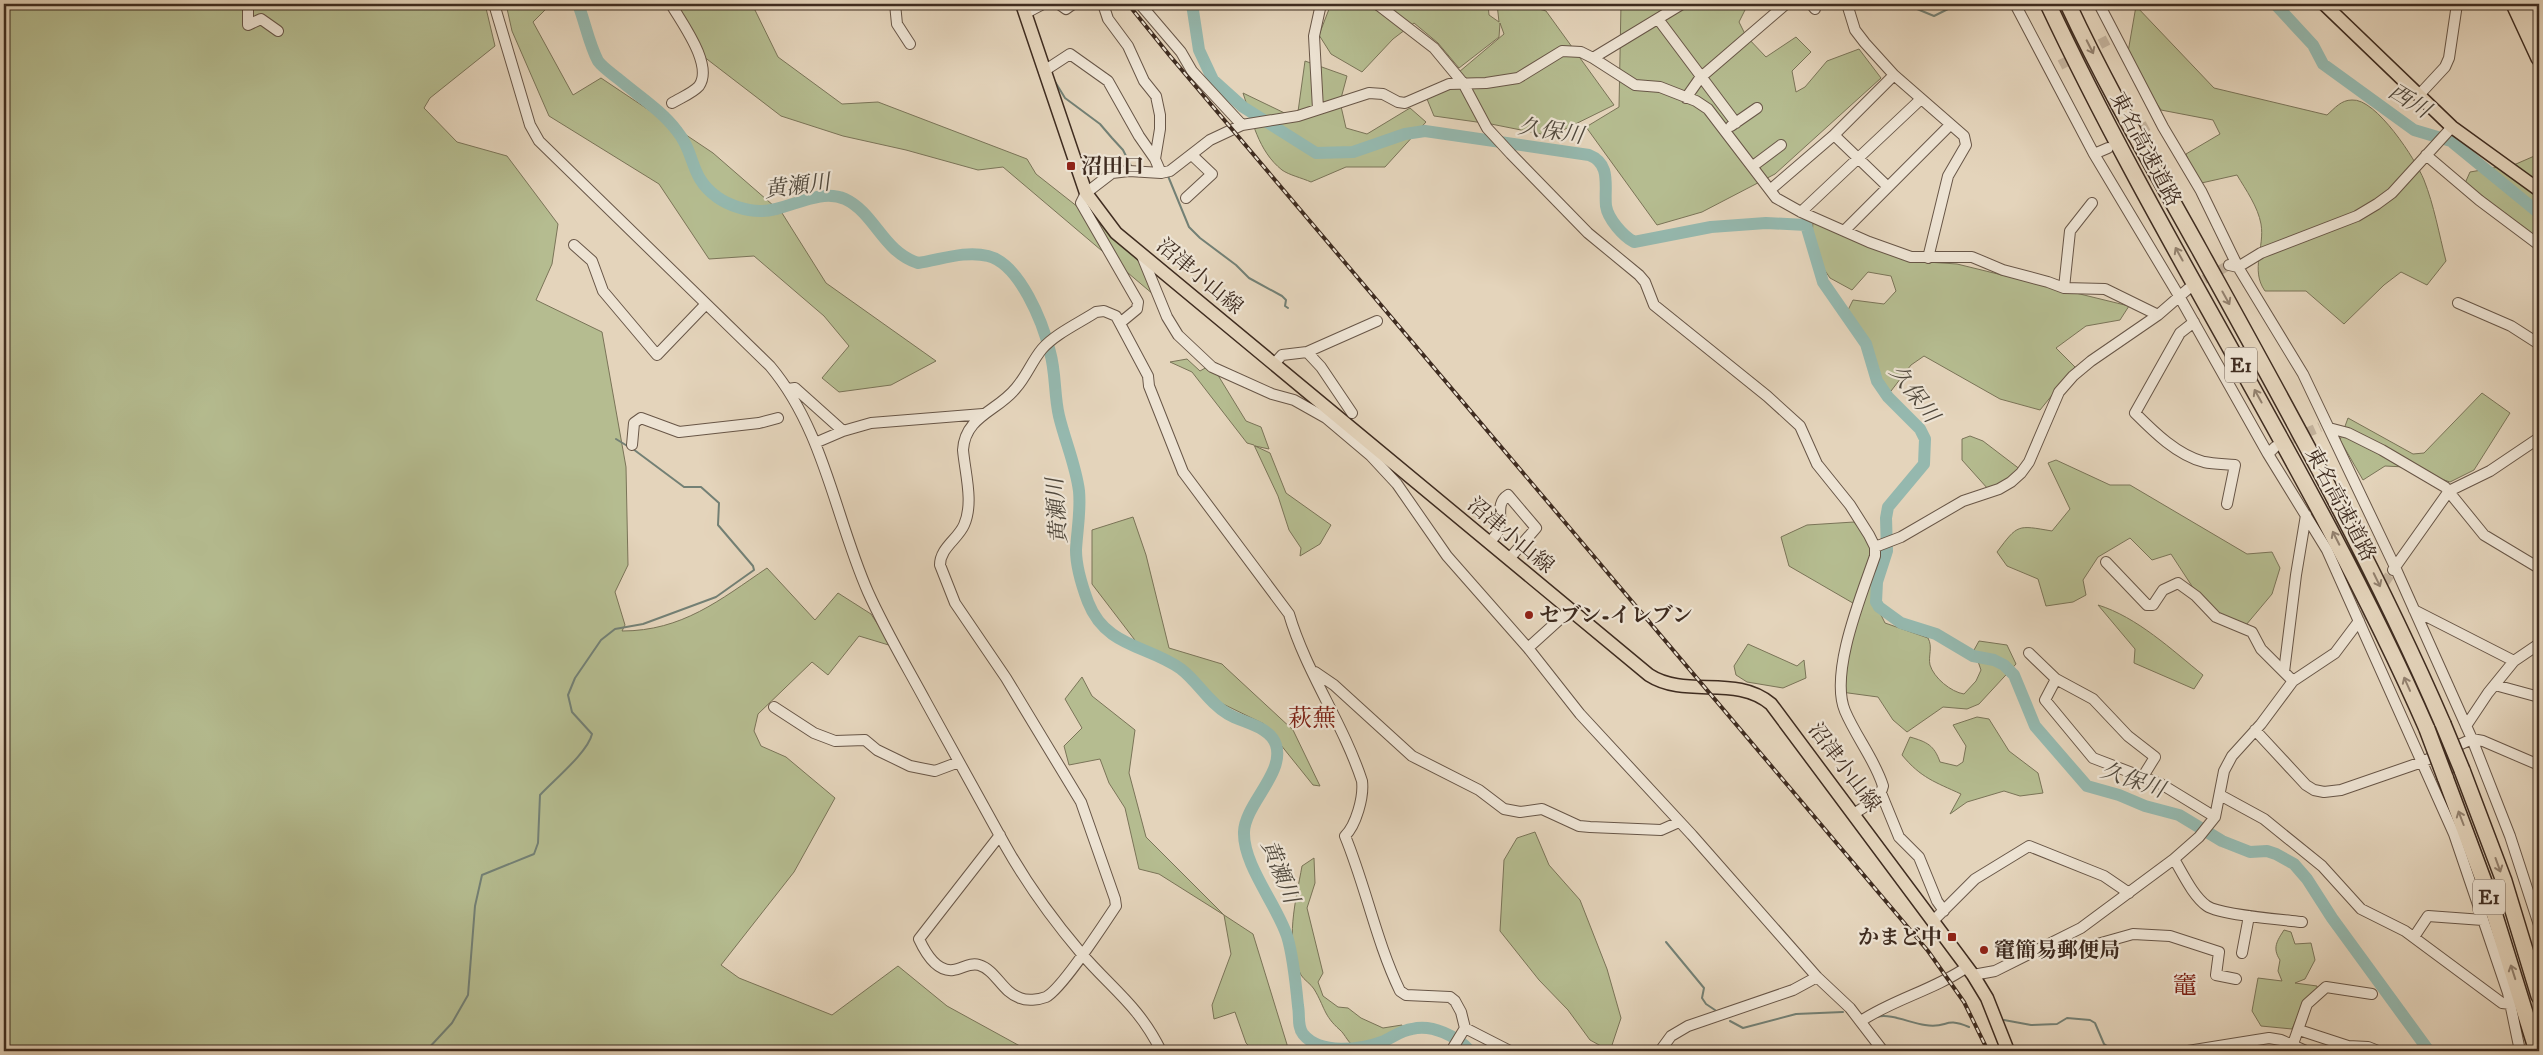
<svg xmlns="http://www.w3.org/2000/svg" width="2543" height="1055" viewBox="0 0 2543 1055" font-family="'IM FELL DW Pica','Noto Serif JP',serif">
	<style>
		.green { fill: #b5bc90; stroke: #7a7458 }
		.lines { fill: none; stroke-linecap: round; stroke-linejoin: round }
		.stream { stroke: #738075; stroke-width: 2 }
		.river { stroke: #95b8ae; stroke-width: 12 }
		.minor-tunnel { stroke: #c3b29c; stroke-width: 10; stroke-dasharray: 10 5; stroke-linecap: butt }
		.minor-casing { stroke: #685647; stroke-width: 12 }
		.major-casing { stroke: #3f2c20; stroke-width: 15 }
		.highway-casing { stroke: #3f2c20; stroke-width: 18 }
		.minor { stroke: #ede3d3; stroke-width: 10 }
		.major { stroke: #e4d4bb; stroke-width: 12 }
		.highway { stroke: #e4d4bb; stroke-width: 15 }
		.rail-casing { stroke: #3f2c20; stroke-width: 4 }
		.rail { stroke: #ede3d3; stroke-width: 2; stroke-dasharray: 5.5; stroke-linecap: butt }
		.highway-bridge-casing { stroke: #3f2c20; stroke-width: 18; stroke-linecap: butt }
		.highway-bridge { stroke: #e4d4bb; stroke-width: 15 }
		.oneway { stroke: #92806e }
		.poi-dot { fill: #8f2418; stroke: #ede3d3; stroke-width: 2 }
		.labels { text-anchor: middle; stroke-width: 4.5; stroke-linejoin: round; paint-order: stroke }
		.shield { fill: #ede3d3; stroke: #736356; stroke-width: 1 }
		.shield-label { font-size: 20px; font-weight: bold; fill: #3f2c20 }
		.street-label { font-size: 21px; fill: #3f2c20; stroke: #ede3d3 }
		.poi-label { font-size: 21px; font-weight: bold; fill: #3f2c20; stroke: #ede3d3; text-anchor: start }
		.water-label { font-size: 22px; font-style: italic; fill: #50483c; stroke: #ede3d3 }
		.quarter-label { font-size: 24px; fill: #7a1f14; stroke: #ede3d3 }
	</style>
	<rect width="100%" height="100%" fill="#e4d4bb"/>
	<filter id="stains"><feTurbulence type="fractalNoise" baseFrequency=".004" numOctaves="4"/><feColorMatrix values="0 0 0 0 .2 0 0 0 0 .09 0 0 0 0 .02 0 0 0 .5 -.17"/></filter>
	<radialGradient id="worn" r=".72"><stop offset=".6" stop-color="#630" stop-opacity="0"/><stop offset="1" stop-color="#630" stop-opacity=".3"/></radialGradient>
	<!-- green -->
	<path class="green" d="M4 4H485L495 46 430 98 424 108 457 142 507 156 558 224 552 264 536 300 602 332 626 467 628 565 615 592 625 625 622 631C682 631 720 600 767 568L815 620 838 593 871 614 892 646 859 636 828 675 812 662 758 714 754 731 761 746 786 757 835 798 794 872 721 965 739 978 832 1015 898 966 947 1006 1029 1051H4Z
		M506 4H551L533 22 573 95 601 78 713 153 782 213 826 283 936 361 891 385 839 392 822 378 849 346 824 316 754 256 709 259 659 184 549 116 512 31Z
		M673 4H752L778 57 842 104 878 102 1027 159 1036 174 1144 259 1154 295 1003 167 978 170 906 150 843 136 781 116 699 53Z
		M1331 4H1363L1380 12 1389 4H1488L1489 15 1499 22 1497 4H1522L1546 11 1614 105 1551 136 1491 124 1434 116 1427 99 1504 34 1500 23 1499 37 1459 68 1438 43 1414 23 1393 39 1362 72 1331 54 1319 35Z
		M1621 4H1748L1739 22 1746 36 1766 57 1796 37 1811 52 1792 71 1796 92 1805 87 1827 61 1859 49 1881 78 1775 174 1702 212 1657 225 1586 127 1619 107Z
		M2136 6 2214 88 2327 115C2335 108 2341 100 2352 100 2376 98 2416 160 2424 180 2434 205 2439 234 2446 261L2427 285 2401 272 2384 285 2344 324 2306 291H2265C2250 270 2265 247 2261 224 2258 207 2246 190 2237 175L2197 184 2186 154 2220 134 2213 120 2161 110 2127 58Z
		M1305 61 1347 76 1340 102 1346 128 1367 134 1410 108 1426 122 1385 167H1346L1311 182C1302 178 1289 175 1282 170 1258 151 1252 120 1243 93L1297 119Z
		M2539 154V246L2462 190 2470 172 2516 164Z
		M1813 222 1927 262 1957 264 2129 306 2120 320 2086 326 2056 348 2075 367 2040 410 2000 399 1924 356 1911 365 1891 391 1881 387 1847 312 1853 300 1884 304 1896 291 1891 276 1868 272 1852 290 1830 278 1811 250Z
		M1187 359 1200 371 1207 367 1216 372 1246 421 1261 427 1269 449 1255 446 1270 453 1286 493 1331 525 1320 544 1300 556 1301 548 1289 530 1278 496 1254 445 1247 443 1192 372 1170 362Z
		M2482 393 2510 413 2474 470 2450 482 2405 467 2385 466 2363 480 2340 440 2348 418 2413 454 2424 453Z
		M1970 436 1983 441 2021 470 2011 482 1988 489 1962 460V439Z
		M2056 460 2110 485H2130L2247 554 2272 552 2280 568 2272 594 2246 625 2221 624 2203 603 2171 554 2152 560 2130 538 2098 557 2083 580 2086 595 2073 602 2046 606 2038 579 2007 566 1997 552C2018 524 2017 525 2052 531L2070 509 2048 463Z
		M1133 517 1146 555 1169 648 1222 664 1225 667 1293 730 1320 786 1313 785 1264 724 1221 703 1186 674 1144 652 1092 584V530Z
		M1854 522 1881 553 1877 607 1885 623 1928 638C1933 647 1928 656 1930 665 1934 678 1951 692 1964 694L1976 681 1981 670 1974 650 1979 641 2007 645 2016 664 1979 704 1967 709 1943 707 1907 732 1893 720 1878 697 1841 692 1858 606 1789 566 1781 537 1807 525Z
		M2098 605C2137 617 2172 650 2203 675L2194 689 2134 663 2135 649Z
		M1748 644 1797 666 1804 660 1806 678 1783 688 1747 682 1736 675 1734 666Z
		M1082 677 1092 696 1135 730 1129 773 1146 837 1224 915 1253 934 1289 1051H1254L1246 1043 1235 1012 1214 1019 1212 1005 1231 954 1224 915 1159 874 1139 869 1125 808 1109 783 1100 759 1069 765 1064 746 1082 728 1065 699Z
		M1977 717 1989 719 2009 751 2038 773 2043 793 2020 796 2004 791 1967 802 1950 814 1961 794C1935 782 1921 778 1902 755L1910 737C1927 742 1934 745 1940 762L1957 766 1963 762 1966 746 1953 725Z
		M1535 832 1549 865 1580 900 1607 969 1621 1018 1610 1051 1590 1040 1568 1010 1539 980 1500 931 1504 860 1517 838Z
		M1314 858 1315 883 1307 908 1323 973 1318 982 1323 996 1338 1007 1348 1008 1361 1018 1383 1028 1402 1025V1033C1391 1037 1367 1049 1355 1046 1349 1045 1345 1034 1340 1030 1323 1015 1325 1007 1314 989 1311 984 1304 980 1301 975 1284 943 1296 900 1302 866Z
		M2284 930 2291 932 2295 944 2311 943 2315 960 2305 979 2295 983 2317 986 2318 991 2304 1001 2292 1029 2261 1026 2252 1011 2258 978 2282 981 2278 971 2280 960C2272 948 2277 941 2284 930Z"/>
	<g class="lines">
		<!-- stream -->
		<path class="stream" d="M1905 4 1934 16 1948 9
			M1054 80 1065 98 1100 124 1112 138 1123 150 1131 166
			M1168 176 1189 227 1200 238 1236 265 1249 278 1282 296 1286 300 1285 306 1288 308
			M616 439 629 447
			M1666 942 1704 988 1702 998 1706 1004 1715 1010
			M1877 1017C1890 1013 1910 1023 1925 1025 1949 1029 1943 1016 1969 1027
			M2004 1020 2031 1025 2057 1024 2067 1018 2090 1020 2095 1023 2104 1044 2115 1051
			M1730 1021 1743 1028 1796 1014 1843 1012
			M426 1051 452 1023 468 995 475 906 482 875 534 854 538 843 540 795C554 780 588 752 592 734L572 712 568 695 575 678 601 640 615 629 643 624 716 597 754 570 753 566 718 525 719 503 701 487H684L633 449"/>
		<!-- river -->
		<path class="river" d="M578 4C585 22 589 44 598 61 603 68 614 75 621 81 640 97 662 111 677 131 696 154 689 177 717 197 728 205 746 211 760 211 786 212 818 187 845 199 875 213 883 252 918 263 940 260 965 250 988 256 1020 264 1043 323 1050 352 1056 373 1054 395 1059 416 1065 441 1076 466 1079 491 1081 511 1077 530 1076 550 1076 567 1082 586 1088 602 1106 648 1148 645 1181 669 1198 682 1209 703 1228 714 1243 723 1270 726 1276 745 1285 773 1245 804 1244 832 1243 865 1277 905 1287 936 1293 955 1296 985 1298 1006 1300 1016 1297 1026 1303 1034 1320 1055 1360 1050 1384 1041 1393 1037 1402 1030 1412 1029 1432 1024 1457 1036 1470 1051
			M1192 4 1199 50 1213 80 1243 107 1316 153 1353 152 1405 134 1425 131 1589 155C1612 164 1604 187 1606 206 1608 219 1623 236 1634 242L1711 227 1766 223 1806 225 1823 282 1866 344 1877 381 1888 397 1920 429 1925 439 1924 464 1888 507 1886 518 1887 551 1877 582 1876 602 1879 607 1901 623 1936 634 1973 656 1994 660 2004 665 2014 675 2035 726 2087 786 2119 795 2145 806 2179 815 2222 841 2250 852 2267 851 2276 854 2294 864 2307 879 2332 918 2429 1051
			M2275 4 2313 45 2323 64 2414 130 2451 141 2539 213"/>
		<!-- minor-tunnel -->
		<path class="minor-tunnel" d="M2060 65 2108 40
			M2113 145 2151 124
			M2191 287 2229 265
			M2278 445 2320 427
			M2359 621 2393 570"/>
		<!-- minor casing -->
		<g class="minor-casing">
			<path id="minor" d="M248 4V25L261 19 278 31
				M494 4 530 125 539 141 770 366C824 430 835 517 868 592 885 630 906 665 926 702 952 749 978 797 1005 845 1027 884 1052 919 1081 953 1112 989 1139 1006 1161 1051
				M671 4C681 22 714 65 699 86 693 93 680 98 672 103
				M895 4 897 24 910 44
				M1059 4 1066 9 1073 4
				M1103 4 1108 19 1128 46 1144 81 1156 96 1160 115V129L1155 159
				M1140 4 1181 52 1192 71 1242 125
				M1377 4 1434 48 1463 83 1487 128 1511 154 1588 233 1639 275 1645 282 1654 305 1767 396 1800 426 1817 464 1850 505 1869 535 1875 547V556C1862 594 1829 673 1845 711 1856 737 1875 760 1883 786 1880 800 1865 806 1855 813
				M1811 4 1815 9
				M1847 4 1855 30 1865 43 1894 75 1964 136 1966 145 1948 176 1928 258
				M2015 4 2094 154 2179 296 2268 454 2327 550 2454 834 2508 993 2520 1051
				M2099 4 2163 127 2201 191 2238 267 2303 374 2395 567 2472 739 2510 836 2539 925
				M1026 13 1043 4
				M1658 19 1736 123
				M1593 58 1635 85 1660 87 1696 101 1708 109 1776 198 1801 212 1869 242 1911 257H1972L2003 270 2048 282 2064 288 2105 289 2158 315
				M1044 71 1070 54 1108 81 1139 136 1155 159 1161 173
				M2419 95 2445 67 2449 58 2457 4
				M1686 98 1700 78 1786 4
				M1318 109 1314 36 1321 4
				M1731 126 1757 108
				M1834 135 1887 186
				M2094 154 2108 148
				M2426 155 2479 200 2539 245
				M1753 166 1781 145
				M1770 190 1834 135 1894 75
				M1186 198 1212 174 1192 155
				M1801 212 1921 99
				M1844 231 1950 125
				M574 245 592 261 603 291 657 355 706 304
				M1142 256 1167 317 1178 335 1212 367 1272 394 1294 400 1326 418 1371 456 1397 484 1447 556 1528 648 1580 714 1692 835 1817 977 1850 1008 1883 1051
				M2229 265 2238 267 2261 253 2357 216 2377 204 2392 193 2452 127
				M2064 288 2070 231 2092 203
				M2458 303 2511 326 2539 344
				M2194 322 2180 333 2135 413C2154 432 2177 455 2204 462 2214 464 2225 464 2235 465L2227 504
				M1120 323 1137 309 1138 302 1081 203 1086 193 1112 173 1129 171 1161 173 1170 171 1210 140 1242 125 1298 116 1369 93 1383 94 1398 102 1405 103 1449 84 1486 83 1518 78 1562 51 1581 52 1593 58 1682 4
				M1307 352 1321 367 1352 413
				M1274 364 1282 355 1307 352 1377 321
				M788 389 795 388 843 431
				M2329 428 2348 433 2382 450 2445 487 2484 535 2539 568
				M815 443 843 431 871 423 983 414
				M632 445 634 423 641 418 679 432 759 423 778 418
				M2268 454 2275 447
				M1489 543C1492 539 1498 534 1499 529 1503 518 1495 503 1508 495L1536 528 1509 559
				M1875 547 1901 537 1963 501 1999 489 2011 482 2021 473 2029 462 2059 392 2073 376 2091 361 2158 315 2188 289
				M2106 562 2147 605H2153L2163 590 2178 583 2196 596 2216 617 2252 632 2261 649 2293 681
				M2393 570 2449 491 2490 471 2539 438
				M2414 610 2514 661
				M1528 648 1570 610
				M2029 653 2056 679 2093 699 2128 736 2155 757 2142 778
				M1315 672 1334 685 1412 756 1479 790 1504 809 1520 812 1542 809 1579 826 1590 827 1661 830 1679 822
				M2284 672 2296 575 2306 515
				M2056 679 2045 700 2093 758 2161 784 2215 817
				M2495 685 2539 697
				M774 707 814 733 835 741 865 740 877 750 910 766 935 771 959 762
				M2466 726 2488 693 2514 661 2539 644
				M2255 730 2306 785 2314 790 2324 792 2341 790 2422 762 2472 739 2483 741 2539 765
				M1881 793 1899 837 1919 857 1937 901 1944 911
				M2220 795 2264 819 2322 866 2361 909 2405 931 2502 1003 2511 1004
				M1000 835 919 939C925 952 936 972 953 970 962 969 970 962 979 965 996 970 1002 992 1020 998 1027 1001 1038 1000 1046 997 1062 989 1104 924 1116 906L1115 899 1081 802 1006 678 955 603 940 565C940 548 958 539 964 525 974 503 965 473 963 450 965 416 998 411 1016 388 1026 377 1032 361 1042 349 1055 334 1079 323 1096 312L1104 311 1116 316 1148 376 1149 386 1183 472 1289 614C1306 672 1343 723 1362 781 1364 797 1356 825 1345 836 1366 887 1376 941 1400 991L1406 995 1450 997 1455 1001 1461 1012 1465 1028 1451 1051
				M2174 859C2183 874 2193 896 2207 906 2220 915 2284 920 2302 922
				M1933 921 1975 879 2029 846 2104 876 2129 893
				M2414 937 2428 916 2483 920
				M2051 944 2069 952 2133 934 2170 936 2219 952 2216 975 2236 979
				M2242 953 2249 916
				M1973 975 1995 971 2081 928 2174 859 2199 837 2215 817 2224 771 2232 756 2261 724 2293 681 2335 653 2359 621
				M1861 1021C1894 999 1934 990 1967 967
				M1465 1028 1510 1051
				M2299 1030 2348 1046 2368 1047 2378 1051
				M2293 1044 2307 1004 2326 987 2372 994
				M1660 1051 1671 1036 1688 1026 1793 990 1817 977
				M2188 1051 2269 1038 2281 1040 2306 1051"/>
		</g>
		<!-- major casing -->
		<g class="major-casing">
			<path id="major" d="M1022 4 1086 193 1116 233 1649 675C1686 699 1736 674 1771 704L1973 975 1987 998 2008 1051
				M2324 4 2452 127 2539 190"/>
		</g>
		<!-- highway casing -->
		<g class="highway-casing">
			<path id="highway" d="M2048 4C2164 251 2317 478 2427 729
				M2068 4C2107 88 2154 168 2199 249 2285 405 2372 560 2443 724
				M2514 4 2539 58
				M2527 4 2539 32
				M2462 770 2504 881 2539 996
				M2445 777 2486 887 2537 1051"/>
		</g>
		<!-- minor -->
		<use href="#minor" class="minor"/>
		<!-- major -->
		<use href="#major" class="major"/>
		<!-- highway -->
		<use href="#highway" class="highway"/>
		<!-- rail casing -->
		<g class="rail-casing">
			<path id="rail" d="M1128 4 1170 56 1928 951 1964 1002 1988 1051"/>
		</g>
		<!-- rail -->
		<use href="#rail" class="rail"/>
		<!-- highway-bridge casing -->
		<g class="highway-bridge-casing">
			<path id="highway-bridge" d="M2443 724 2462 770
				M2427 729 2445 777"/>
		</g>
		<!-- highway-bridge -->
		<use href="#highway-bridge" class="highway-bridge"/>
	</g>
	<!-- one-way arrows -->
	<defs><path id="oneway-shaft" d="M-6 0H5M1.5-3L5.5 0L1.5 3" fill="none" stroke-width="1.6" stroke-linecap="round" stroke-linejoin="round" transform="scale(1.25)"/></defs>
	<g class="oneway">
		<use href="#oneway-shaft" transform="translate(2090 47) rotate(63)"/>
		<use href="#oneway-shaft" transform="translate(2179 254) rotate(-119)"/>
		<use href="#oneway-shaft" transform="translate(2226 298) rotate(61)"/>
		<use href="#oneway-shaft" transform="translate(2258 396) rotate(-119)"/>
		<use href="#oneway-shaft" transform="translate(2336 538) rotate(-117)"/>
		<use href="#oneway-shaft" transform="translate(2377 580) rotate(64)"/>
		<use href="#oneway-shaft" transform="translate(2407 684) rotate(-114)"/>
		<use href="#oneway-shaft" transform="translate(2461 818) rotate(-111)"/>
		<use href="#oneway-shaft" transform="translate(2498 865) rotate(70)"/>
		<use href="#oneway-shaft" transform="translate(2513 972) rotate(-108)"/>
	</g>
	<!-- markers -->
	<g class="poi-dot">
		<rect x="1066" y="161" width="10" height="10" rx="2.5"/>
		<circle cx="1529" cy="615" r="5"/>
		<rect x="1947" y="932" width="10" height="10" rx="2.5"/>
		<circle cx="1984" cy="950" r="5"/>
	</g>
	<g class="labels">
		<!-- shield labels -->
		<g class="shield">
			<rect x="2225" y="347.5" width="32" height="35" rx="4"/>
			<rect x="2473" y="879.5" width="32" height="35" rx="4"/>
		</g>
		<g class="shield-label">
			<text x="2241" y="372">E1</text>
			<text x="2489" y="904">E1</text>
		</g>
		<!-- street labels -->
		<g class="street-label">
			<text transform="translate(2146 149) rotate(62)" y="7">東名高速道路</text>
			<text transform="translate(1200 276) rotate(40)" y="7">沼津小山線</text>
			<text transform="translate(2341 504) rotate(62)" y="7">東名高速道路</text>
			<text transform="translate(1511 535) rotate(40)" y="7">沼津小山線</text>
			<text transform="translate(1845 767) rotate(53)" y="7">沼津小山線</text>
		</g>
		<!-- poi labels -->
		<g class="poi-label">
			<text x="1081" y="173">沼田口</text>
			<text x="1539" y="622">セブン-イレブン</text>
			<text x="1942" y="944" text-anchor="end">かまど中</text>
			<text x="1994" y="957">竃簡易郵便局</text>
		</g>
		<!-- water labels -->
		<g class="water-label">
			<text transform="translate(2410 100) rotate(32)" y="8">西川</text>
			<text transform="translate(1551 130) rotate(9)" y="8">久保川</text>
			<text transform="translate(797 185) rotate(-7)" y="8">黄瀬川</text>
			<text transform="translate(1915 393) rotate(53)" y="8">久保川</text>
			<text transform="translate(1056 511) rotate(-94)" y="8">黄瀬川</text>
			<text transform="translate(2133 779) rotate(19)" y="8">久保川</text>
			<text transform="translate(1281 871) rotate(68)" y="8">黄瀬川</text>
		</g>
		<!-- quarter labels -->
		<g class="quarter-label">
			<text x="1312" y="726">萩蕪</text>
			<text x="2185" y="993">竈</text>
		</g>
	</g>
	<!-- margin -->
	<rect width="2543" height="1055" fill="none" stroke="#e4d4bb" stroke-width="20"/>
	<rect x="5" y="5" width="2533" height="1045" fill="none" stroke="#3f2c20" stroke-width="2.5"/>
	<rect x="10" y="10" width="2523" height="1035" fill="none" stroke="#3f2c20"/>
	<rect width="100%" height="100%" filter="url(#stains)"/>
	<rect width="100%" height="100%" fill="url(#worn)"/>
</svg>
